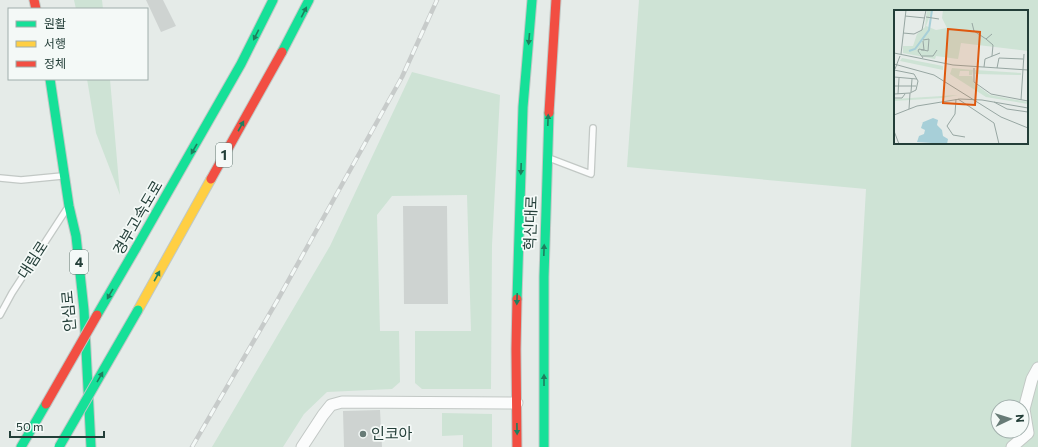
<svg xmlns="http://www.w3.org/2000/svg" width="1038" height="447" viewBox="0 0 1038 447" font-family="Commissioner,'Noto Sans KR',sans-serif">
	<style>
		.green { fill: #cee3d5; fill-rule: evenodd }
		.building { fill: #ced3d1 }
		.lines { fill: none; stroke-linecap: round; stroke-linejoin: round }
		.lane-casing { stroke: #c2c8c5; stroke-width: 8 }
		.street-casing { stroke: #c2c8c5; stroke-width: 13 }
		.fast-casing { stroke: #c0c8c5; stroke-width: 11 }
		.slow-casing { stroke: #c0c8c5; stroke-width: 11 }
		.jam-casing { stroke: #c0c8c5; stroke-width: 11 }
		.lane { stroke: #fbfcfc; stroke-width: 5.5 }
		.street { stroke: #fbfcfc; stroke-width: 11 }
		.fast { stroke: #16e098; stroke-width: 9 }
		.slow { stroke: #ffcf43; stroke-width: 9 }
		.jam { stroke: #f24e42; stroke-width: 9 }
		.rail-casing { stroke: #c7cbca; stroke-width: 4.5 }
		.rail { stroke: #f4f9f7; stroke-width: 3; stroke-dasharray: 9; stroke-linecap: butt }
		.fast-bridge-casing { stroke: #bdc6c4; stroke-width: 11; stroke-linecap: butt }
		.jam-bridge-casing { stroke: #bdc6c4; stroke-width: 11; stroke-linecap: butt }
		.fast-bridge { stroke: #16e098; stroke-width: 9 }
		.jam-bridge { stroke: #f24e42; stroke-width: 9 }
		.oneway { fill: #1e7f5e }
		.poi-dot { fill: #677b76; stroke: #f4f9f7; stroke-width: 1.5 }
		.labels { text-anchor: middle; stroke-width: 3.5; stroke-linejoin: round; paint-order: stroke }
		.shield { fill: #f4f9f7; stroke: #627671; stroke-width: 1 }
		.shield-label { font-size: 14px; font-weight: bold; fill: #233e38 }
		.street-label { font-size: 15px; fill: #233e38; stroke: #f4f9f7 }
		.poi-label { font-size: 15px; fill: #233e38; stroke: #f4f9f7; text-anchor: start }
		.inset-river { fill: none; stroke: #a7cfd8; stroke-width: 2 }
		.inset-road { fill: none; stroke: #97a6a2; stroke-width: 1 }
		.view { fill: #de580e; fill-opacity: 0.15; stroke: #de580e; stroke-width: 2 }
		.inset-edge { fill: none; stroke: #233e38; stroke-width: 2 }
	</style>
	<rect width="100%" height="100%" fill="#e5ebe8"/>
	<!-- green -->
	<path class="green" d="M74 0H102L103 9H76Z
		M639 0H1038V447H851L866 189 627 167ZM895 11H1027V143H895ZM998 407H1022V431H998Z
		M412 72 500 95 492 245 491 389H422L415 383V331H471L467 195 392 196 377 215 380 331H399L400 382 392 389 327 392 304 414 283 447H212L330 246Z
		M87 79H110L120 195 96 133Z
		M442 413 492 414V447H463V435L442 436Z"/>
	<!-- building -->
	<path class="building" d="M146 0H163L176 26 161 32Z
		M403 206H447L448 304H404Z
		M380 410 382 447H344L343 411Z"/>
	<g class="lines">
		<!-- lane casing -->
		<g class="lane-casing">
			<path id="lane" d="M549 158 591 174 593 128
				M0 178 21 180 62 176
				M0 315 12 293 66 210"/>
		</g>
		<!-- street casing -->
		<g class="street-casing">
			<path id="street" d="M302 447 323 415 331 405 342 402 517 403
				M1012 447 1028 433 1024 409 1032 379 1038 368"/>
		</g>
		<!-- fast casing -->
		<g class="fast-casing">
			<path id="fast" d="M282 52 309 0
				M50 79 69 206 76 236 84 310 91 447
				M136 248 241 64 273 0
				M517 299 523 107 532 0
				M21 447 46 404
				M544 447V277L549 113"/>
		</g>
		<!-- slow casing -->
		<g class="slow-casing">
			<path id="slow" d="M138 310 211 179"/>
		</g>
		<!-- jam casing -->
		<g class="jam-casing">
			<path id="jam" d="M34 0 36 9
				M549 113 556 0
				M211 179 282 52
				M517 447 516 349 517 299"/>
		</g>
		<!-- lane -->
		<use href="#lane" class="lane"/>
		<!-- street -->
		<use href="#street" class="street"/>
		<!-- fast -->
		<use href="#fast" class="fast"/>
		<!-- slow -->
		<use href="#slow" class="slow"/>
		<!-- jam -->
		<use href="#jam" class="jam"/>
		<!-- rail casing -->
		<g class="rail-casing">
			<path id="rail" d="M192 447 277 301 402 77 437 0"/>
		</g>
		<!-- rail -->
		<use href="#rail" class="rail"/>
		<!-- fast-bridge casing -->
		<g class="fast-bridge-casing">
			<path id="fast-bridge" d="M97 315 136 248
				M59 447 138 310"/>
		</g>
		<!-- jam-bridge casing -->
		<g class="jam-bridge-casing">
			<path id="jam-bridge" d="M46 404 97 315"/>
		</g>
		<!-- fast-bridge -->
		<use href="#fast-bridge" class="fast-bridge"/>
		<!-- jam-bridge -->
		<use href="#jam-bridge" class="jam-bridge"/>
	</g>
	<!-- one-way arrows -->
	<defs><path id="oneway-solid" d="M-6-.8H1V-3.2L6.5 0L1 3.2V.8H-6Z"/></defs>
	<g class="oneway">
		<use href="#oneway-solid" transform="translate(304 12) rotate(-63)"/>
		<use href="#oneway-solid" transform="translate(256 35) rotate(117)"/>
		<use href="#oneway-solid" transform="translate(529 39) rotate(95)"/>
		<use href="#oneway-solid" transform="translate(548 120) rotate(-88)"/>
		<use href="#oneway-solid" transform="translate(241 126) rotate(-61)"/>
		<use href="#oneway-solid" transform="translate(194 149) rotate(120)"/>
		<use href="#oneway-solid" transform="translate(521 169) rotate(92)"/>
		<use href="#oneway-solid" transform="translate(544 250) rotate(-88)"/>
		<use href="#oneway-solid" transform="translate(157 276) rotate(-61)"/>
		<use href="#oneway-solid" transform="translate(110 294) rotate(120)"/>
		<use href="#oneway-solid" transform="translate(517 299) rotate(92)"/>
		<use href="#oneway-solid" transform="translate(100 377) rotate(-60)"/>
		<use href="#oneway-solid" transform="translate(544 380) rotate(-90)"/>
		<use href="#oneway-solid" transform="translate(517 429) rotate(89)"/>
	</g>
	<!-- markers -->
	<circle class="poi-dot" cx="363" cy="434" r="4"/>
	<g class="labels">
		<!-- shield labels -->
		<g class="shield">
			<rect x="216" y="143" width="16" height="24" rx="3"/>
			<rect x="70" y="250" width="18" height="24" rx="3"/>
		</g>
		<g class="shield-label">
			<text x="224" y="160">1</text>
			<text x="79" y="267">4</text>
		</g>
		<!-- street labels -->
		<g class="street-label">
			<text transform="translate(138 218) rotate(-60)" y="5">경부고속도로</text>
			<text transform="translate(531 223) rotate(-88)" y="5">혁신대로</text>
			<text transform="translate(33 260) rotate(-57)" y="5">대림로</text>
			<text transform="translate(69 311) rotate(-95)" y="5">안심로</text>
		</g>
		<!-- poi labels -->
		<g class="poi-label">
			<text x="371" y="439">인코아</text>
		</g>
	</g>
	<!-- overview -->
	<g transform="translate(894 10)">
		<rect width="134" height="134" fill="#e5ebe8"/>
		<path d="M33 0H38L32 16 42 20 53 18 48 8 49 0H134V41L67 33 64 49 42 46 41 49 9 43V36H19L23 24 31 17ZM8 48 49 56V60L6 51ZM58 58 79 60 78 65H75V61H66L65 66H78L80 73 96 85 134 92V94L92 87 56 64ZM81 60 127 63V65L81 64ZM64 85 48 88 0 91V89Z" fill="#cee3d5"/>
		<path d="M39 108 44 110 43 115 48 120 49 126 54 129 53 134 23 132 25 126 30 124 31 120 27 118 29 112 27 113Z" fill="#a7cfd8"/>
		<path class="inset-river" d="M15 41 21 39 35 20 38 0"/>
		<path class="inset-road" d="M11 6 31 8M32 7 45 9M78 13 80 21 92 29M9 23 20 24 28 20 32 0M98 24 92 29 99 35 98 46M29 30 35 29 34 41 25 39 24 41 29 48M27 40H30L29 31M0 43 59 55 134 60M7 44 12 0M28 46H39L43 40M0 54 40 65 107 107 134 118M90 57 91 49 106 43M80 58V72L97 84 134 91M103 58 105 48 129 49M1 59 6 46M0 60 20 64 24 71 22 80 16 83M0 67 23 69M0 76H22M17 82 18 69M0 84 16 83 15 99M4 84 5 68M0 88H8L11 84M62 89 61 104 53 116 59 125 71 127M64 89 100 113 105 134M127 90 130 44M100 92 113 99 134 102M0 105 23 96 66 89 88 90 134 98M0 121 5 134"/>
		<path class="view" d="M54 19 86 22 81 95 49 93Z"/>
		<rect width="134" height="134" class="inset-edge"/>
	</g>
	<!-- legend -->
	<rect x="8" y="8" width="140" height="72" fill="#f4f9f7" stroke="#a0aeab"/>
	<rect x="16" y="21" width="20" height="6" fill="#16e098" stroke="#a0aeab"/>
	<text x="44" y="28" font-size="12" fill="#233e38">원활</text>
	<rect x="16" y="41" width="20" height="6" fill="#ffcf43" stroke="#a0aeab"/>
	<text x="44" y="48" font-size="12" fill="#233e38">서행</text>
	<rect x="16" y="61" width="20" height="6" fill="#f24e42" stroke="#a0aeab"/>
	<text x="44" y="68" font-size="12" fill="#233e38">정체</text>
	<!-- north arrow -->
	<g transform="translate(1010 419) rotate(86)"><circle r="19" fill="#f4f9f7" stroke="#a0aeab"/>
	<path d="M0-3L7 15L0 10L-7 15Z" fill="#677b76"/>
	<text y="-6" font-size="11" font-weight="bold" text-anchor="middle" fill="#233e38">N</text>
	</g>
	<!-- scale -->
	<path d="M10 431v6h94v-6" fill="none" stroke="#233e38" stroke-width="2"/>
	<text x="16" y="431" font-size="12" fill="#233e38" stroke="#f4f9f7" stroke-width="3" paint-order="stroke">50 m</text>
</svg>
